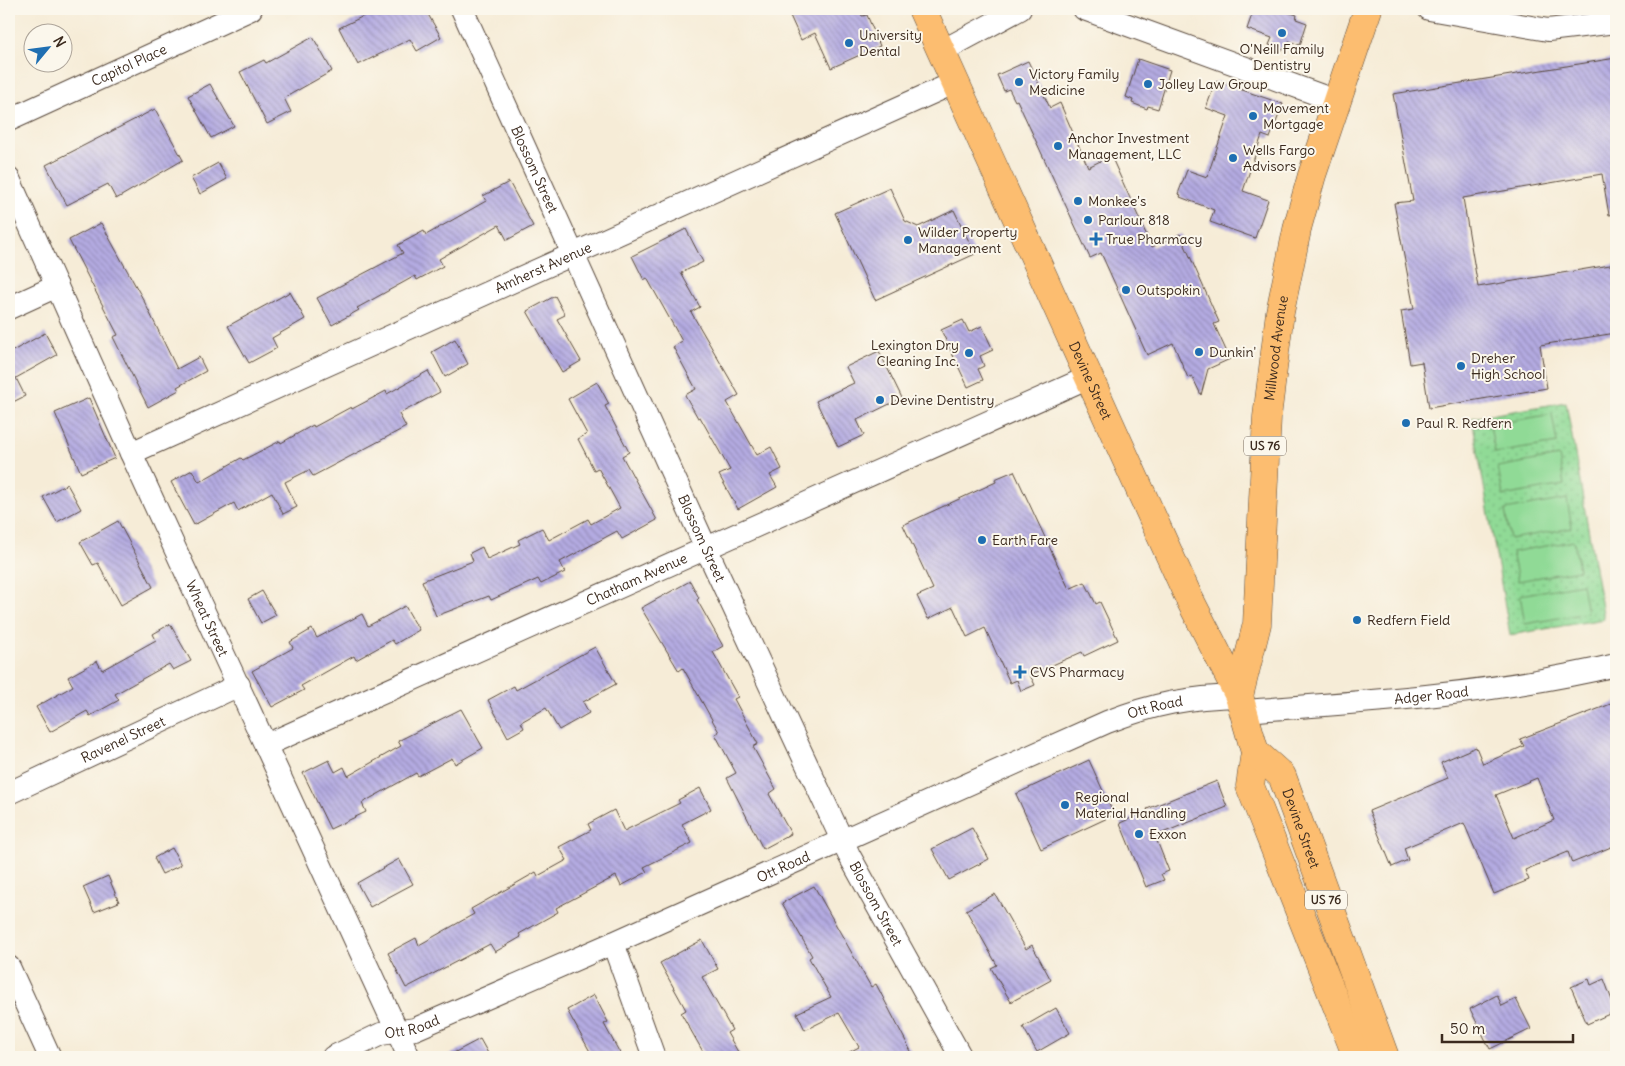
<svg xmlns="http://www.w3.org/2000/svg" width="1625" height="1066" viewBox="0 0 1625 1066" font-family="Delius,sans-serif">
	<style>
		.grass { fill: url(#grass-dots); stroke: #66825a }
		.pitch { fill: #90da96; stroke: #66825a }
		.building { fill: url(#building-back-hatch); fill-rule: evenodd }
		.lines { fill: none; stroke-linecap: round; stroke-linejoin: round }
		.minor-casing { stroke: #57473a; stroke-width: 24 }
		.major-casing { stroke: #57473a; stroke-width: 29 }
		.minor { stroke: #fff; stroke-width: 22 }
		.major { stroke: #fcbd6f; stroke-width: 28 }
		.poi-dot { fill: #1f6fb2; stroke: #fbf7ec; stroke-width: 2 }
		.labels { text-anchor: middle; stroke-width: 4; stroke-linejoin: round; paint-order: stroke }
		.shield { fill: #fbf7ec; stroke: #75685c; stroke-width: 1 }
		.shield-label { font-size: 12px; font-weight: bold; fill: #3b2a1e }
		.poi-label { font-size: 14px; fill: #3b2a1e; stroke: #fbf7ec; text-anchor: start }
		.street-label { font-size: 14px; fill: #3b2a1e; stroke: #fbf7ec }
	</style>
	<defs>
		<pattern id="grass-dots" width="8" height="8" patternUnits="userSpaceOnUse" patternTransform="scale(1.25)"><rect width="8" height="8" fill="#90da96"/><path d="M2 2h.1M6 6h.1" fill="none" stroke="#7dbb81" stroke-width="1.8" stroke-linecap="round"/></pattern>
		<pattern id="building-back-hatch" width="6" height="6" patternUnits="userSpaceOnUse" patternTransform="scale(1.25)"><rect width="6" height="6" fill="#b4abe2"/><path d="M-1 5l2 2M0 0l6 6M5-1l2 2" fill="none" stroke="#948bb7"/></pattern>
	</defs>
	<rect width="100%" height="100%" fill="#fbf7ec"/>
	<filter id="ink" filterUnits="userSpaceOnUse"><feTurbulence type="fractalNoise" baseFrequency=".02" numOctaves="2"/><feDisplacementMap in="SourceGraphic" scale="10" xChannelSelector="R" yChannelSelector="G"/><feConvolveMatrix kernelMatrix="1 2 1 2 8 2 1 2 1" color-interpolation-filters="sRGB"/></filter>
	<filter id="wash" filterUnits="userSpaceOnUse"><feTurbulence type="fractalNoise" baseFrequency=".0096" numOctaves="4" result="noise"/><feDisplacementMap in="SourceGraphic" scale="20" xChannelSelector="R" yChannelSelector="G"/><feGaussianBlur stdDeviation="1.12" result="paint"/><feColorMatrix in="noise" values="0 0 0 0 0 0 0 0 0 0 0 0 0 0 0 0 0 1.4 0 .05"/><feComposite in="paint" operator="in"/></filter>
	<g filter="url(#wash)">
		<rect width="100%" height="100%" fill="#f6ecd7"/>
		<!-- grass -->
		<path class="grass" d="M1566 402 1604 619 1510 635 1472 418Z"/>
		<!-- pitch -->
		<path class="pitch" d="M1552 414 1557 443 1495 453 1490 425Z
			M1559 456 1564 485 1503 496 1498 467Z
			M1567 499 1572 528 1510 539 1505 510Z
			M1574 541 1579 570 1518 581 1512 552Z
			M1582 584 1587 613 1525 624 1520 595Z"/>
		<g id="blocks">
			<!-- building -->
			<path class="building" d="M378 9H425L441 37 417 51 410 39 358 65 339 28Z
				M787 9H859L862 16 867 15 880 46 831 68 815 33 801 40Z
				M1254 9H1278L1297 15 1296 19 1307 23 1300 45 1289 41 1287 49 1284 48 1283 50 1269 45 1272 38 1247 29Z
				M313 37 332 71 284 98 291 112 267 124 240 72 264 60 266 63Z
				M1616 58V214L1609 215 1602 174 1463 198 1478 287 1616 264V333L1540 345 1547 388 1429 408 1422 362 1410 364 1401 311 1414 309 1394 203 1413 201 1393 94Z
				M1138 59 1170 70 1158 109 1148 106 1147 109 1132 103 1133 100 1126 97Z
				M1028 61 1050 108 1060 103 1088 167 1111 156 1152 247 1180 234 1219 322 1214 324 1230 359 1208 369 1201 395 1192 376 1188 378 1173 343 1147 355 1101 253 1090 258 1017 100 1015 101 1009 89 1004 91 997 75Z
				M1216 81 1283 104 1270 138 1262 135 1243 191 1268 200 1255 238 1210 222 1214 210 1180 197 1181 195 1178 194 1187 170 1207 177 1228 116 1206 108Z
				M210 84 234 126 211 138 188 96Z
				M155 109 183 160 116 199 108 184 67 205 46 165Z
				M218 163 227 179 200 194 191 178Z
				M509 182 533 226 507 240 499 225 439 259 443 266 417 280 415 276 357 308 359 310 332 325 317 298 403 253 398 245 424 231 426 235 486 201 483 196Z
				M890 188 905 221 918 227 954 210 975 254 875 300 835 213Z
				M101 223 144 301 177 369 199 357 206 371 177 387 179 390 148 407 113 337 118 335 69 240Z
				M686 229 703 262 681 273 700 307 691 312 739 395 727 402 757 455 771 447 782 469 770 475 777 487 738 509 719 475 730 470 700 417 698 418 685 395 696 389 673 347 682 341 647 278 644 280 632 256Z
				M290 292 305 319 272 338 277 348 249 363 228 326Z
				M555 296 565 315 557 319 581 361 562 372 527 311Z
				M963 320 969 332 982 326 993 350 980 356 984 366 978 369 983 380 968 387 941 330Z
				M45 333 57 355 16 378 25 396 9 404V353Z
				M455 339 468 364 445 377 432 352Z
				M879 351 902 398 857 420 864 435 838 447 816 401 854 383 846 367Z
				M428 371 440 392 399 414 406 427 313 476 309 470 285 482 297 507 283 514 272 492 238 511 234 503 194 525 171 482 192 470 199 482 241 458 243 460 280 441 281 443 313 425 314 427 351 407 352 409 386 391 387 394Z
				M597 382 609 404 605 406 629 452 622 456 657 520 622 539 617 531 560 562 565 572 541 584 538 579 491 600 489 596 436 616 422 581 473 561 470 553 482 547 487 559 520 544 518 540 542 528 549 540 588 519 591 524 620 508 598 468 594 470 578 439 587 434 568 399Z
				M89 398 115 458 81 473 55 413Z
				M1014 471 1069 589 1085 582 1096 604 1100 602 1118 640 1084 656 1082 652 1030 675 1035 685 1021 691 1017 680 1010 683 985 628 967 637 953 607 928 619 917 596 933 589 903 525 996 482 995 479Z
				M67 484 81 509 57 522 43 497Z
				M118 521 153 587 121 605 98 563 93 565 80 542Z
				M690 581 699 598 697 600 723 646 713 652 738 697 734 699 758 744 753 747 776 789 769 794 791 834 763 849 727 778 736 773 715 734 719 732 683 668 679 671 641 608Z
				M262 591 276 615 261 623 248 599Z
				M405 606 419 630 395 644 392 640 356 660 354 656 301 686 304 690 272 707 252 671 293 648 290 642 312 629 317 638 362 614 368 626Z
				M170 624 191 661 173 670 169 664 115 694 119 700 90 716 87 711 50 732 36 707 73 686 68 677 97 661 102 670 156 640 153 634Z
				M595 647 616 684 583 702 589 713 559 730 546 708 521 722 524 728 508 737 488 700 514 686 516 690Z
				M1616 702V845L1572 863 1568 852 1525 870 1529 880 1494 894 1464 823 1404 848 1408 860 1392 867 1369 811 1448 778 1441 762 1476 747 1483 764 1524 746 1520 739ZM1537 778 1554 820 1514 838 1496 795Z
				M461 709 483 748 455 764 452 758 418 776 416 773 362 803 366 812 330 829 303 773 329 760 335 772 344 767 348 776 401 746 398 741Z
				M1089 760 1114 815 1041 849 1016 794Z
				M1217 781 1227 807 1155 836 1169 871 1161 874 1164 880 1146 887 1120 823 1148 811 1147 809Z
				M700 788 711 809 682 824 692 843 644 867 647 872 621 886 616 876 556 908 558 912 519 934 521 937 495 952 490 944 406 988 388 953 416 938 419 945 474 914 471 909 510 887 536 872 538 876 567 860 559 847 591 830 588 824 614 810 624 831 680 803 678 800Z
				M972 828 989 859 949 880 932 849Z
				M172 848 181 865 162 874 154 858Z
				M399 859 413 884 370 907 357 883Z
				M108 876 119 902 94 912 83 887Z
				M814 886 871 987 876 984 914 1057H840L859 1047 839 1013 805 1030 797 1013 831 997 809 958 812 956 782 903Z
				M995 894 1026 949 1032 945 1051 980 1011 1002 991 968 997 965 966 910Z
				M702 940 718 969 702 977 732 1030 727 1033 741 1057H706L681 1013 686 1010 660 963Z
				M1589 979 1591 985 1604 979 1616 1011 1587 1024 1571 987Z
				M594 995 608 1022 604 1024 622 1057H593L567 1010Z
				M1497 995 1502 1006 1516 999 1531 1029 1490 1049 1470 1009Z
				M1056 1008 1070 1033 1037 1052 1023 1027Z
				M480 1039 490 1057H446Z"/>
		</g>
	</g>
	<g filter="url(#ink)">
		<use href="#blocks" fill-opacity="0" stroke="#57473a" stroke-width="1"/>
		<g class="lines">
			<!-- minor casing -->
			<g class="minor-casing">
				<g id="minor">
					<path id="s1" d="M462 9 706 548 849 855 961 1057"/>
					<path d="M1084 9 1336 101"/>
					<path d="M1429 9 1548 30 1616 22"/>
					<path d="M942 51 1020 9"/>
					<path id="s2" d="M9 120 251 9"/>
					<path id="s3" d="M9 179 131 453 409 1057"/>
					<path d="M9 308 57 286"/>
					<path id="s4" d="M131 453 956 82"/>
					<path id="s5" d="M1243 711C1368 702 1494 694 1616 665"/>
					<path id="s6" d="M266 745 1089 377"/>
					<path id="s7" d="M9 793 239 685"/>
					<path d="M613 943 654 1057"/>
					<path d="M9 967 50 1057"/>
					<path id="s8" d="M333 1057 381 1034 415 1029 613 943 1107 722C1153 704 1189 697 1239 696"/>
				</g>
			</g>
			<!-- major casing -->
			<g class="major-casing">
				<g id="major">
					<path id="s9" d="M922 9 1189 598 1239 696 1255 752 1250 786 1357 1057"/>
					<path id="s10" d="M1239 696 1257 624 1267 417 1280 312 1298 225 1312 175 1368 9"/>
					<path id="s11" d="M1255 752 1282 776 1385 1057"/>
				</g>
			</g>
			<!-- minor -->
			<use href="#minor" class="minor"/>
			<!-- major -->
			<use href="#major" class="major"/>
		</g>
	</g>
	<!-- markers -->
	<g class="poi-dot">
		<circle cx="1282" cy="33" r="5"/>
		<circle cx="849" cy="43" r="5"/>
		<circle cx="1019" cy="82" r="5"/>
		<circle cx="1148" cy="84" r="5"/>
		<circle cx="1253" cy="116" r="5"/>
		<circle cx="1058" cy="146" r="5"/>
		<circle cx="1233" cy="158" r="5"/>
		<circle cx="1078" cy="201" r="5"/>
		<circle cx="1088" cy="220" r="5"/>
		<path d="M1093.5 231.5h5v5h5v5h-5v5h-5v-5h-5v-5h5z"/>
		<circle cx="908" cy="240" r="5"/>
		<circle cx="1126" cy="290" r="5"/>
		<circle cx="1199" cy="352" r="5"/>
		<circle cx="969" cy="353" r="5"/>
		<circle cx="1461" cy="366" r="5"/>
		<circle cx="880" cy="400" r="5"/>
		<circle cx="1406" cy="423" r="5"/>
		<circle cx="982" cy="540" r="5"/>
		<circle cx="1357" cy="620" r="5"/>
		<path d="M1017.5 664.5h5v5h5v5h-5v5h-5v-5h-5v-5h5z"/>
		<circle cx="1065" cy="805" r="5"/>
		<circle cx="1139" cy="834" r="5"/>
	</g>
	<g class="labels">
		<!-- shield labels -->
		<g class="shield">
			<rect x="1244" y="436.5" width="42" height="19" rx="4"/>
			<rect x="1305" y="890.5" width="42" height="19" rx="4"/>
		</g>
		<g class="shield-label">
			<text x="1265" y="450">US 76</text>
			<text x="1326" y="904">US 76</text>
		</g>
		<!-- poi labels -->
		<g class="poi-label">
			<text x="859" y="40">University<tspan x="859" dy="16">Dental</tspan></text>
			<text x="1282" y="54" text-anchor="middle">O'Neill Family<tspan x="1282" dy="16">Dentistry</tspan></text>
			<text x="1029" y="79">Victory Family<tspan x="1029" dy="16">Medicine</tspan></text>
			<text x="1158" y="89">Jolley Law Group</text>
			<text x="1263" y="113">Movement<tspan x="1263" dy="16">Mortgage</tspan></text>
			<text x="1068" y="143">Anchor Investment<tspan x="1068" dy="16">Management, LLC</tspan></text>
			<text x="1243" y="155">Wells Fargo<tspan x="1243" dy="16">Advisors</tspan></text>
			<text x="1088" y="206">Monkee's</text>
			<text x="1098" y="225">Parlour 818</text>
			<text x="918" y="237">Wilder Property<tspan x="918" dy="16">Management</tspan></text>
			<text x="1106" y="244">True Pharmacy</text>
			<text x="1136" y="295">Outspokin</text>
			<text x="959" y="350" text-anchor="end">Lexington Dry<tspan x="959" dy="16">Cleaning Inc.</tspan></text>
			<text x="1209" y="357">Dunkin'</text>
			<text x="1471" y="363">Dreher<tspan x="1471" dy="16">High School</tspan></text>
			<text x="890" y="405">Devine Dentistry</text>
			<text x="1416" y="428">Paul R. Redfern</text>
			<text x="992" y="545">Earth Fare</text>
			<text x="1367" y="625">Redfern Field</text>
			<text x="1030" y="677">CVS Pharmacy</text>
			<text x="1075" y="802">Regional<tspan x="1075" dy="16">Material Handling</tspan></text>
			<text x="1149" y="839">Exxon</text>
		</g>
		<!-- street labels -->
		<g class="street-label">
			<text dy="5" stroke="none"><textPath href="#s2" startOffset="132">Capitol Place</textPath></text>
			<text dy="5" stroke="none"><textPath href="#s1" startOffset="176">Blossom Street</textPath></text>
			<text dy="5" stroke="none"><textPath href="#s4" startOffset="452">Amherst Avenue</textPath></text>
			<text dy="5" stroke="none"><textPath href="#s10" startOffset="351">Millwood Avenue</textPath></text>
			<text dy="5" stroke="none"><textPath href="#s9" startOffset="408">Devine Street</textPath></text>
			<text dy="5" stroke="none"><textPath href="#s1" startOffset="581">Blossom Street</textPath></text>
			<text dy="5" stroke="none"><textPath href="#s6" startOffset="406">Chatham Avenue</textPath></text>
			<text dy="5" stroke="none"><textPath href="#s3" startOffset="482">Wheat Street</textPath></text>
			<text dy="5" stroke="none"><textPath href="#s5" startOffset="189">Adger Road</textPath></text>
			<text dy="5" stroke="none"><textPath href="#s8" startOffset="895">Ott Road</textPath></text>
			<text dy="5" stroke="none"><textPath href="#s7" startOffset="126">Ravenel Street</textPath></text>
			<text dy="5" stroke="none"><textPath href="#s11" startOffset="92">Devine Street</textPath></text>
			<text dy="5" stroke="none"><textPath href="#s8" startOffset="490">Ott Road</textPath></text>
			<text dy="5" stroke="none"><textPath href="#s1" startOffset="986">Blossom Street</textPath></text>
			<text dy="5" stroke="none"><textPath href="#s8" startOffset="85">Ott Road</textPath></text>
		</g>
	</g>
	<!-- margin -->
	<rect width="1625" height="1066" fill="none" stroke="#fbf7ec" stroke-width="30"/>
	<!-- north arrow -->
	<g transform="translate(48 48) rotate(61)"><circle r="24" fill="#fbf7ec" stroke="#aea59a"/>
	<path d="M0-4L9 19L0 12L-9 19Z" fill="#1f6fb2"/>
	<text y="-8" font-size="14" font-weight="bold" text-anchor="middle" fill="#3b2a1e">N</text>
	</g>
	<!-- scale -->
	<path d="M1442 1034v8h131v-8" fill="none" stroke="#3b2a1e" stroke-width="2.5"/>
	<text x="1450" y="1034" font-size="15" fill="#3b2a1e" stroke="#fbf7ec" stroke-width="4" paint-order="stroke">50 m</text>
</svg>
